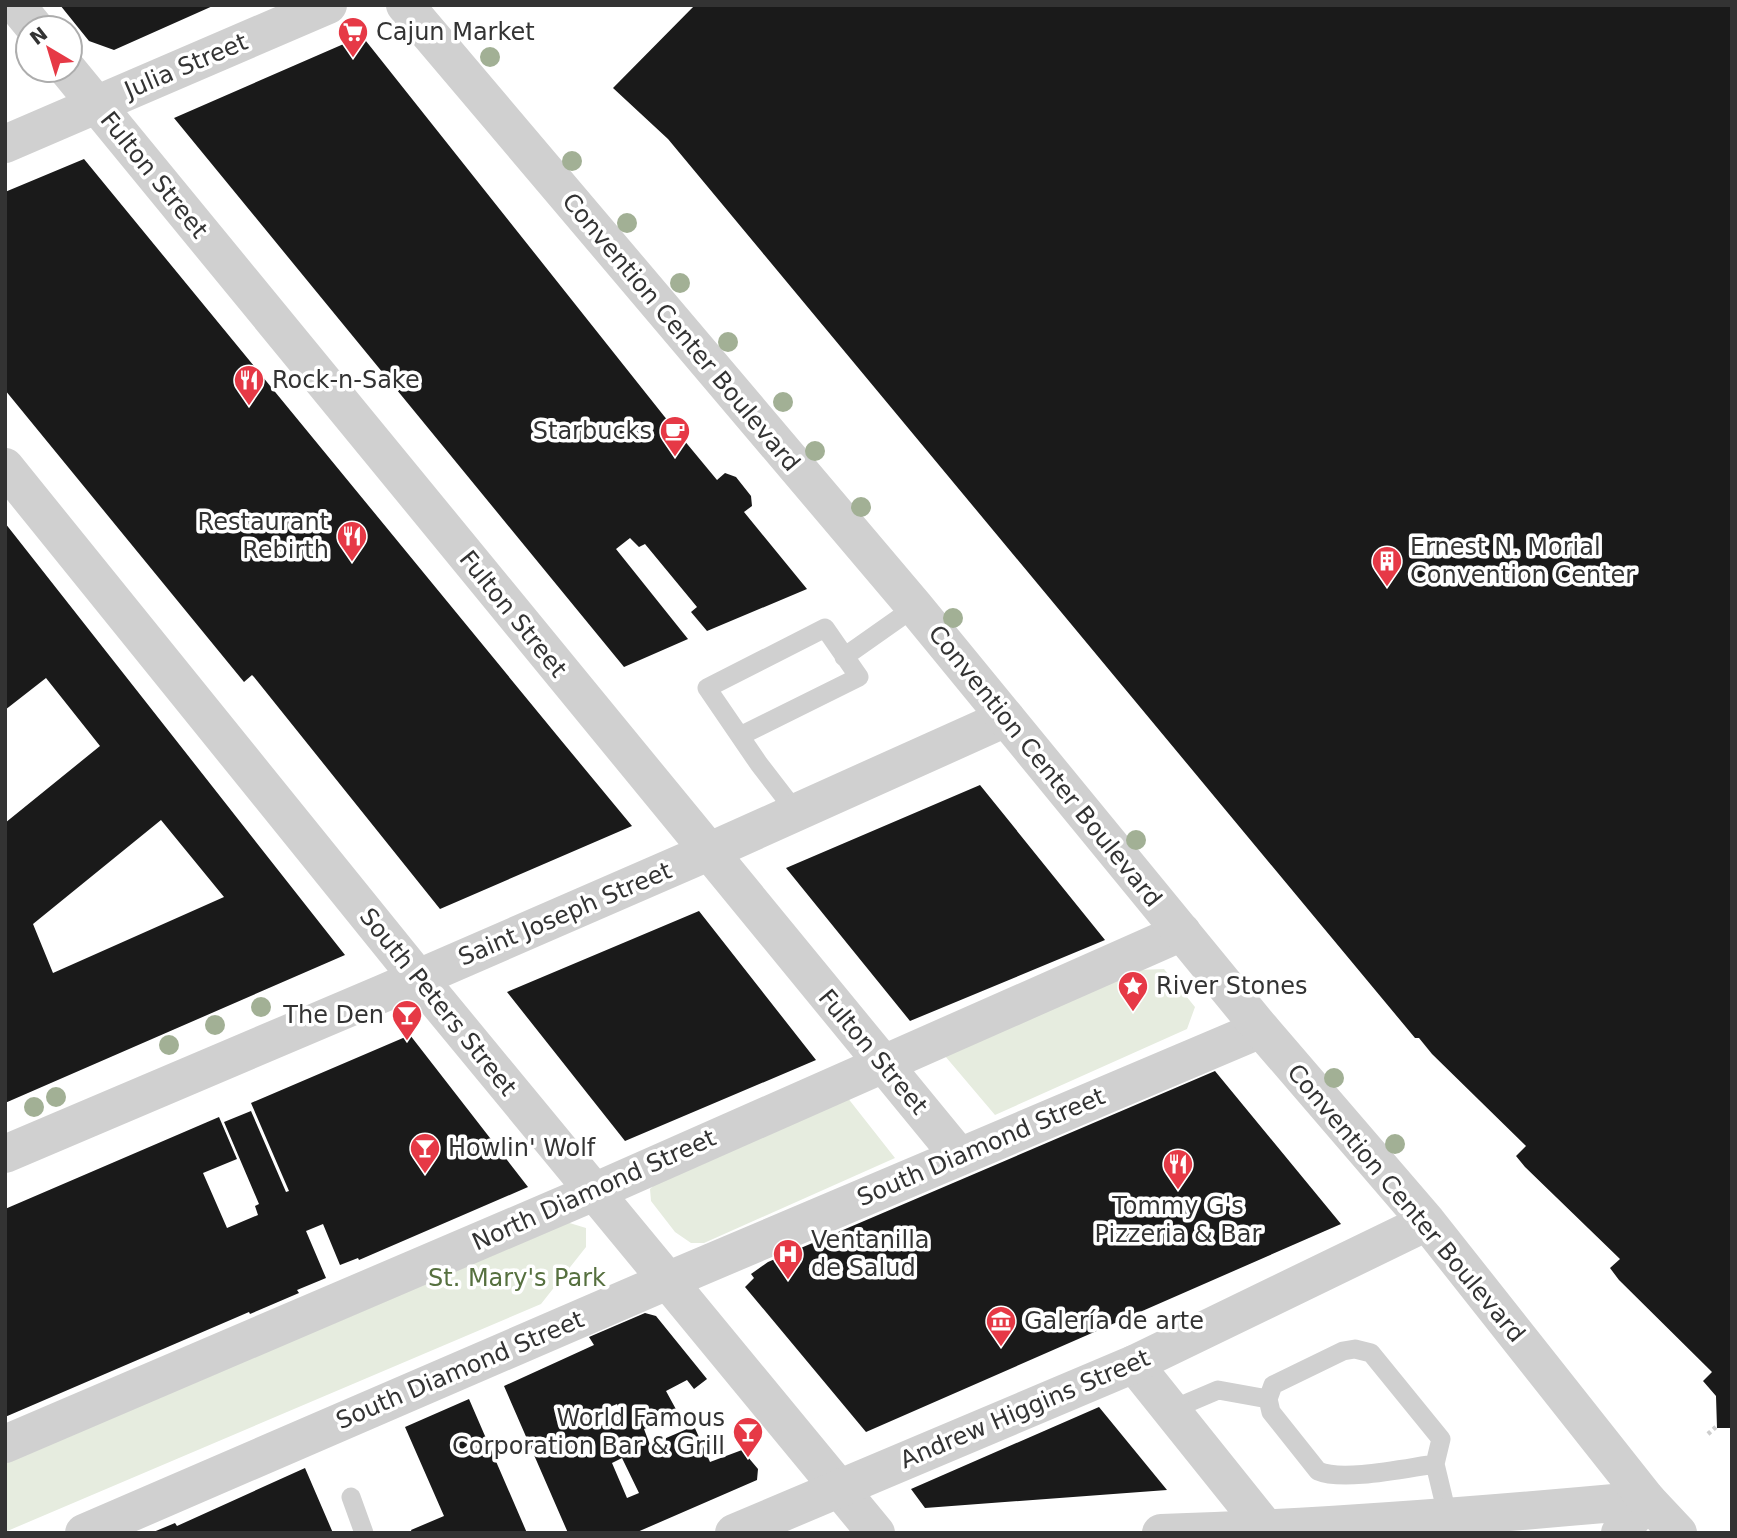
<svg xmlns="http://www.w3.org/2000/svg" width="1737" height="1538" viewBox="0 0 1737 1538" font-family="'DejaVu Sans',sans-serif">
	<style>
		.green { fill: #e6ecdf }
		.building { fill: #1a1a1a; fill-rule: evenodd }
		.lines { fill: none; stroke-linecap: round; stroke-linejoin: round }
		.path { stroke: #cdcdcd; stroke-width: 4.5; stroke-dasharray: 3.5 3.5; stroke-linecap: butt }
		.service { stroke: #d0d0d0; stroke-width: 19 }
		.minor { stroke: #d0d0d0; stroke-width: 38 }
		.tertiary { stroke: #d0d0d0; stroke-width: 38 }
		.tree { fill: #a2b095 }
		.labels { text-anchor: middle; stroke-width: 7; stroke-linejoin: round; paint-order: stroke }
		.poi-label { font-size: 24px; fill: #333; stroke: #fff; text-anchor: start }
		.street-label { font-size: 24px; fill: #333; stroke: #fff }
		.park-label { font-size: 24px; fill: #56703f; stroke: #fff }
	</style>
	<rect width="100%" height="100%" fill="#fff"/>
	<!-- green -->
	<path class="green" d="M1164 969 1195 1007 1187 1029 995 1115 945 1056 1138 970Z
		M847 1097 895 1158 704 1243H691L675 1232 651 1201 650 1189 661 1179Z
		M563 1221 586 1228V1247L541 1304 5 1532V1463Z"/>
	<!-- building -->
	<path class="building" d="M60 5H215L114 50 89 41Z
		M695 5H1732V1428H1717L1716 1396 1703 1381 1712 1372 1619 1280 1610 1268 1620 1259 1525 1167 1516 1156 1526 1146 1432 1054 1419 1038H1415L668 139 613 88Z
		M362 36 664 416 717 480 725 473 736 477 751 496 752 506 744 512 807 589 707 631 691 612 697 607 645 544 639 547 630 538 616 549 688 639 624 667 174 118Z
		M84 159 560 739 632 826 440 909 254 677 252 675 244 682 5 390V192Z
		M5 523 345 955 5 1103V823L100 746 46 678 5 710ZM161 820 224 897 53 973 33 924Z
		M980 785 1105 940 910 1021 786 868Z
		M699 911 816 1060 625 1141 507 992Z
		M410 1035 528 1187 359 1260 358 1258 340 1265 323 1224 306 1231 326 1278 297 1290 299 1293 250 1314 249 1312 5 1417V1209L219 1117 237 1159 203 1173 227 1228 258 1215 255 1206 259 1204 224 1122 251 1111 286 1192 289 1191 251 1103Z
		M1215 1071 1341 1224 866 1432 745 1287 754 1278 751 1274 768 1262Z
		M645 1313 656 1316 707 1379 694 1389 687 1380 666 1391 678 1413 644 1429 650 1445 694 1426 710 1462 742 1450 758 1469 757 1480 635 1533H568L504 1386 594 1345 589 1337ZM617 1404 622 1416 598 1427 593 1414ZM622 1458 639 1493 627 1498 612 1463Z
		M469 1399 527 1533H412L411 1530 444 1516 405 1427Z
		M1099 1407 1167 1490 925 1508 911 1489Z
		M305 1468 333 1533H151L175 1523 177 1526Z"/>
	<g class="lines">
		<!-- path -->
		<path class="path" d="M1708 1434 1717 1426"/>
		<!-- service -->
		<path class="service" d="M844 657 915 607
			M740 736 859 677 825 628 707 688 759 764 796 812
			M1171 1410 1218 1390 1268 1399
			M1435 1464C1406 1468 1343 1482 1318 1471L1271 1412 1268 1399 1273 1385 1343 1351 1355 1349 1371 1353 1441 1439 1435 1464 1448 1518
			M351 1497 364 1533"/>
		<!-- minor -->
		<path class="minor" d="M16 5 35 28
			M68 70 959 1156
			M5 144 328 5
			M5 467 418 978 876 1533
			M5 1154 384 993 708 852 1006 718
			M1134 1364 1267 1530
			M5 1444 594 1192 1182 932
			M84 1533 667 1281 1261 1029
			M1161 1533C1324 1528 1485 1515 1647 1500
			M1620 1533 1647 1500"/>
		<!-- tertiary -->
		<path class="tertiary" d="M405 5 915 607 1261 1029 1427 1222 1647 1500 1678 1533
			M734 1533 1134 1364 1427 1222"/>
	</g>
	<!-- trees -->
	<g class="tree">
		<circle cx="490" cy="57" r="10"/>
		<circle cx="572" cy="161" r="10"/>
		<circle cx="627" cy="223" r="10"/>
		<circle cx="680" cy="283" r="10"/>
		<circle cx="728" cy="342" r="10"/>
		<circle cx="783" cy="402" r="10"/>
		<circle cx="815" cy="451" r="10"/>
		<circle cx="861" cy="507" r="10"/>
		<circle cx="953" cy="618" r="10"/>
		<circle cx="1136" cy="840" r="10"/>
		<circle cx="261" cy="1007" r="10"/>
		<circle cx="215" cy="1025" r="10"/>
		<circle cx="169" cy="1045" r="10"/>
		<circle cx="1334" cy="1078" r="10"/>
		<circle cx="56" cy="1097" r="10"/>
		<circle cx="34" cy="1107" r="10"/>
		<circle cx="1395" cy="1144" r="10"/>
	</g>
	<!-- icons -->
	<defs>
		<g id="supermarket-pin" transform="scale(1.575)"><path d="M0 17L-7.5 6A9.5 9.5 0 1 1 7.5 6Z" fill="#e63946" stroke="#fff"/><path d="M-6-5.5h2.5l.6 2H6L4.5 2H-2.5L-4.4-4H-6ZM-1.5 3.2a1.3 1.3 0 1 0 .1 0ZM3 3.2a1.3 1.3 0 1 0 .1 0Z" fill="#fff"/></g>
		<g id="restaurant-pin" transform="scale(1.575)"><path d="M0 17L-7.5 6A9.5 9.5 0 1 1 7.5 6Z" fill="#e63946" stroke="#fff"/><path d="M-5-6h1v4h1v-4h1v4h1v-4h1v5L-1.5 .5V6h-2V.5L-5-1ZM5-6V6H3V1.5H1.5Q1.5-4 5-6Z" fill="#fff"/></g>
		<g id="cafe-pin" transform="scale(1.575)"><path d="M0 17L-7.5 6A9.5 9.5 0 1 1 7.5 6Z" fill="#e63946" stroke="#fff"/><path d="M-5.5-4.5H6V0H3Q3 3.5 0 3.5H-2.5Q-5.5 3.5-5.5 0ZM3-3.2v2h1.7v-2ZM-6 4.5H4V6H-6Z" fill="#fff"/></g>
		<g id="building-pin" transform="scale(1.575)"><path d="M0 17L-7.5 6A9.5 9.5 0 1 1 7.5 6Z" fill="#e63946" stroke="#fff"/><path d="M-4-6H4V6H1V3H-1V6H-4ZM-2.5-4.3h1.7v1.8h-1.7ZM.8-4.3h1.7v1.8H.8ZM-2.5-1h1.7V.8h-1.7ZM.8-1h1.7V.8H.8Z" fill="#fff"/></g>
		<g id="sight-pin" transform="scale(1.575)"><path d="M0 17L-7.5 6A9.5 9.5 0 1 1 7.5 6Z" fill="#e63946" stroke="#fff"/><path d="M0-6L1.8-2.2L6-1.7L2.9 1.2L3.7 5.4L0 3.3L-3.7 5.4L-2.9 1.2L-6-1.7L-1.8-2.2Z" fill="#fff"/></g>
		<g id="bar-pin" transform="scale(1.575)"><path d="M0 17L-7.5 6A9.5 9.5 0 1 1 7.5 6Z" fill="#e63946" stroke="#fff"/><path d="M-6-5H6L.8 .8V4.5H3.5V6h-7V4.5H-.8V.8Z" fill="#fff"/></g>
		<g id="hospital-pin" transform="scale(1.575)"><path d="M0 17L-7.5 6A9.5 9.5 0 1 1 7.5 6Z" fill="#e63946" stroke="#fff"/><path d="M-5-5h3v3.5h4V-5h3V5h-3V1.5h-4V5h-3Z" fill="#fff"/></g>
		<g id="museum-pin" transform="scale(1.575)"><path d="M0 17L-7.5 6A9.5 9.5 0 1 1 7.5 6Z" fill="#e63946" stroke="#fff"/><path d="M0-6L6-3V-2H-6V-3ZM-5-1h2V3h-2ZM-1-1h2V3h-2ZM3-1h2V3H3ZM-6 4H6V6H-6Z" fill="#fff"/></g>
	</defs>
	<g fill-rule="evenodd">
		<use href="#supermarket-pin" x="353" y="32"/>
		<use href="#restaurant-pin" x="249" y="380"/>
		<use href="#cafe-pin" x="675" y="431"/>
		<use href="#restaurant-pin" x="352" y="536"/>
		<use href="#building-pin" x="1387" y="561"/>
		<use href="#sight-pin" x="1133" y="986"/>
		<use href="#bar-pin" x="407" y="1015"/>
		<use href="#bar-pin" x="425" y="1148"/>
		<use href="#restaurant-pin" x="1178" y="1164"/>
		<use href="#hospital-pin" x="788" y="1254"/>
		<use href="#museum-pin" x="1001" y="1321"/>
		<use href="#bar-pin" x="748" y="1432"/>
	</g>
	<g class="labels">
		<!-- poi labels -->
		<g class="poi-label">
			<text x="376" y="40">Cajun Market</text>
			<text x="272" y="388">Rock-n-Sake</text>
			<text x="652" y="439" text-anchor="end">Starbucks</text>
			<text x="329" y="530" text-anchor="end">Restaurant<tspan x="329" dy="28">Rebirth</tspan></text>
			<text x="1410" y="555">Ernest N. Morial<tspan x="1410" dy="28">Convention Center</tspan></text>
			<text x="1156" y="994">River Stones</text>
			<text x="384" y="1023" text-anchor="end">The Den</text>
			<text x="448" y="1156">Howlin' Wolf</text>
			<text x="1178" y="1214" text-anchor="middle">Tommy G's<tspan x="1178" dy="28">Pizzeria &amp; Bar</tspan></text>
			<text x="811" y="1248">Ventanilla<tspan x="811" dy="28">de Salud</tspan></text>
			<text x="1024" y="1329">Galería de arte</text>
			<text x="725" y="1426" text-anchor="end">World Famous<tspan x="725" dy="28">Corporation Bar &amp; Grill</tspan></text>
		</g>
		<!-- street labels -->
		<g class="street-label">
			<text transform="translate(186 66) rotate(-23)" y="8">Julia Street</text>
			<text transform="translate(154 175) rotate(51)" y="8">Fulton Street</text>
			<text transform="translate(681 332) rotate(50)" y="8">Convention Center Boulevard</text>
			<text transform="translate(513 614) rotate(51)" y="8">Fulton Street</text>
			<text transform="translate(1045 766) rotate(51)" y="8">Convention Center Boulevard</text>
			<text transform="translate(565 914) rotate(-23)" y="8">Saint Joseph Street</text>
			<text transform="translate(438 1002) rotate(51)" y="8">South Peters Street</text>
			<text transform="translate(873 1052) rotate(50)" y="8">Fulton Street</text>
			<text transform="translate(981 1147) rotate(-23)" y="8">South Diamond Street</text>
			<text transform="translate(594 1190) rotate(-24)" y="8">North Diamond Street</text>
			<text transform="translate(1406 1203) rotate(50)" y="8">Convention Center Boulevard</text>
			<text transform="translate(460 1370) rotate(-23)" y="8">South Diamond Street</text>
			<text transform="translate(1025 1409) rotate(-23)" y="8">Andrew Higgins Street</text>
		</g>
		<!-- park labels -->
		<g class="park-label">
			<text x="517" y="1286">St. Mary's Park</text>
		</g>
	</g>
	<!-- border -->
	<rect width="1737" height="1538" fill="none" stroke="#333333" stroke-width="14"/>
	<!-- north arrow -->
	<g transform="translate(49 49) rotate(322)"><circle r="33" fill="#ffffff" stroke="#adadad" stroke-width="2"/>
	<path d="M0-5L12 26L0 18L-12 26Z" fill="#e63946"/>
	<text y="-10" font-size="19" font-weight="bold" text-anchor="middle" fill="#333333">N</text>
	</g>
</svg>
